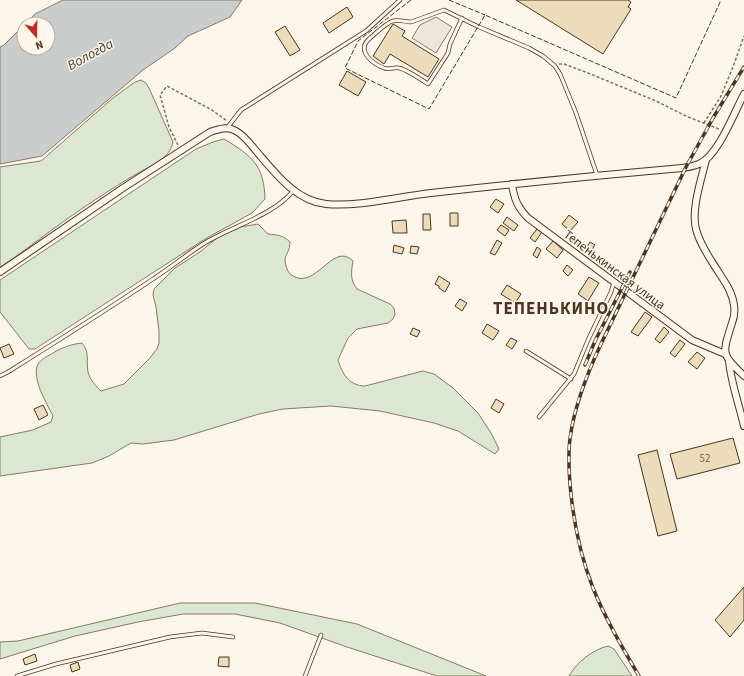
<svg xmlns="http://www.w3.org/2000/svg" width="744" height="676" viewBox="0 0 744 676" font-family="'Source Sans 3',sans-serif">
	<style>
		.green { fill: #dce7d0; stroke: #887966 }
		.parking { fill: #ede7d9; stroke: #887966 }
		.water { fill: #c9cecd; stroke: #887966 }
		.building { fill: #ecdcbc; stroke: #4a3520 }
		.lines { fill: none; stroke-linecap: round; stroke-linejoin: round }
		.service-casing { stroke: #4a3520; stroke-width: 4.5 }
		.minor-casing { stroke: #4a3520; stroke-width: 8 }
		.path { stroke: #7f6f5c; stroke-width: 1.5; stroke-dasharray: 3 2; stroke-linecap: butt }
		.service { stroke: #fbf6e9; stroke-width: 3 }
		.minor { stroke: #fbf6e9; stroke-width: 6 }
		.rail-casing { stroke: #4a3520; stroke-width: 3.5 }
		.rail { stroke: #fbf6e9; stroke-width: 2; stroke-dasharray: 6; stroke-linecap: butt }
		.fence { stroke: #4a3520; stroke-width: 1; stroke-dasharray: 5 2; stroke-linecap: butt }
		.labels { text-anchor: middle; stroke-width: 3; stroke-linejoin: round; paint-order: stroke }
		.number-label { font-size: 11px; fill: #725f47 }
		.street-label { font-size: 13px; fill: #4a3520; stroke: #fbf6e9 }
		.water-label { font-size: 14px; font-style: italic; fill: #4a3520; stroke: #fbf6e9 }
		.district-label { font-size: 17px; font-weight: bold; letter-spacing: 1px; fill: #4a3520; stroke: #fbf6e9 }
	</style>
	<rect width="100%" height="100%" fill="#fbf6e9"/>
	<!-- green -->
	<path class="green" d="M141 80 146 83 149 88 173 142C170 158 153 165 140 172 110 189 81 209 53 229 35 242 18 256 0 267V167L41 161 113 98 135 82Z
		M224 139C252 156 264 165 265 199L252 213 205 239 35 349H29L0 312V280L196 149 213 142Z
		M258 224 268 234C277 235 283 235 290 242 290 250 286 254 285 259 285 264 287 271 290 274 315 294 332 240 353 261 351 272 350 280 357 289L390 304 394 308 395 314 393 319 388 323 357 329 348 338 338 360C342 373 349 386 365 386L423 371 434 374 453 388 478 413 491 433 499 449 495 454 458 431 434 423 380 411 331 406 283 409 259 414 174 440 143 444 131 443 109 456 92 463 0 476V437L33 430 51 422 53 416C47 404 31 378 38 364 41 359 48 356 53 353 61 348 72 344 82 343 90 352 86 361 88 372 90 380 95 385 101 391L124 384 149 359 157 349 159 343V331L156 307 153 295 154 289 175 268 200 252 218 237 240 227Z
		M180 603H255L357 624 486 676H437L347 647 280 623 235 614H183L138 622 75 636 0 659V642L18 641Z
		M608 646 614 649 632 676H569C577 662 592 650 608 646Z"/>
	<!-- parking -->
	<path class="parking" d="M436 17 452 27 436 53 412 38 420 25Z"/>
	<!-- water -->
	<path class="water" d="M63 0H242L230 17 188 36 175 48 143 70 42 156 0 164V47L4 45 24 25V48H48V24H25L35 14Z"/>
	<!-- building -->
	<path class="building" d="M516 0H628L631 2 628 7 631 9 603 54Z
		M347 7 353 17 329 33 323 23Z
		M393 24 405 31 402 36 439 59 428 77 390 54 384 64 373 56Z
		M285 26 300 50 290 56 275 32Z
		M347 71 366 82 358 96 339 85Z
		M496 199 504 204 498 213 490 207Z
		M450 213H458V226H450Z
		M423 214H430L431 230H423Z
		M569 215 578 222 570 231 562 224Z
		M507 217 518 225 514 231 503 223Z
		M406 220 407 233H393L392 221Z
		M501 225 509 230 505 236 497 230Z
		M537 229 542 232 535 242 530 238Z
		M497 240 502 243 495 255 490 253Z
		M553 241 563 250 557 258 546 249Z
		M590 242 595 245 591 251 586 248Z
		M394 245 404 248 402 254 393 252Z
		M411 246 419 247 417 254 410 253Z
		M537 247 541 250 537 258 533 255Z
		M567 265 573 270 568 276 563 271Z
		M439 276 450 283 445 292 439 288V286L435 284Z
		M589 277 599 283 588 301 578 294Z
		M507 285 521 294 515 303 501 294Z
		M460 299 467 303 462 311 455 306Z
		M645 312 652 317 638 336 631 332Z
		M487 324 499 331 493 340 482 333Z
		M664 327 669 332 660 343 655 339Z
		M413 328 420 331 417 337 410 334Z
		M511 338 517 341 512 349 506 345Z
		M680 340 685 344 675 357 670 353Z
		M9 344 14 354 4 358 0 348Z
		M697 352 705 358 697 369 688 362Z
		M496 399 504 404 499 413 491 408Z
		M43 405 48 415 39 420 34 409Z
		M733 438 740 463 677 479 670 454Z
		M657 450 677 531 658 536 638 455Z
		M744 587V620L730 637 715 620Z
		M35 654 37 661 25 665 23 659Z
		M219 657H229V667L218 666Z
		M78 662 80 669 72 672 70 665Z"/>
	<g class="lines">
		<!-- service casing -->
		<g class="service-casing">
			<path id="service" d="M462 18 450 44 448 53 428 84C422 80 405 69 399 68 394 67 388 70 384 68 373 64 356 51 369 39 374 35 387 22 393 21 399 19 405 22 411 22L444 10 479 27 529 48 543 56 555 66 560 74 576 113 597 175
				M227 128 241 110 366 31 400 0
				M526 351 571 379
				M0 376 8 372C56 342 105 311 153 279 170 268 186 255 203 244 231 226 272 217 294 190
				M539 417 574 374 588 340 611 292 614 282
				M17 676 56 664 170 637 202 633 233 637
				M305 676 321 635"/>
		</g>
		<!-- minor casing -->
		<g class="minor-casing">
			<path id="minor" d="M706 160C701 180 691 210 696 229 699 242 707 254 714 265 722 278 732 290 734 305 735 312 734 318 732 323 722 355 721 353 744 376
				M512 184C514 199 518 208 528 218L692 340 725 354
				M0 272 123 188 210 132C219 129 227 126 236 131 245 136 251 145 257 152 275 173 296 201 326 204 360 207 396 197 431 193 511 184 591 176 671 169 680 168 690 168 699 164 718 156 734 113 744 94
				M729 361C731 383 739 404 744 426"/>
		</g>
		<!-- path -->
		<path class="path" d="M559 64H564L588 73 656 101 688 117 719 129
			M704 123 721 96 733 67 744 36
			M178 145 169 127 160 95 167 86 212 110 227 121"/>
		<!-- service -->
		<use href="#service" class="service"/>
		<!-- minor -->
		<use href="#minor" class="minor"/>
		<!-- rail casing -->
		<g class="rail-casing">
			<path id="rail" d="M585 365 595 341 630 272
				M639 676C622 647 605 618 593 588 580 555 573 519 570 484 569 470 568 453 570 439 574 406 587 374 601 344L686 167 713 118 744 67"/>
		</g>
		<!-- rail -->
		<use href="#rail" class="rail"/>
		<!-- fence -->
		<path class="fence" d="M411 0 358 41 345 68 429 109 485 15 676 98 721 0
			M449 0 485 15"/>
	</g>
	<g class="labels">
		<!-- number labels -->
		<g class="number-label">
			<text x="705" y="462">52</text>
		</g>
		<!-- street labels -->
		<g class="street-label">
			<text transform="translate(615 269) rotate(37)" y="5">Тепенькинская улица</text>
		</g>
		<!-- water labels -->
		<g class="water-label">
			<text transform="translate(90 54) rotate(-29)" y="5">Вологда</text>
		</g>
		<!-- district labels -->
		<g class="district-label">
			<text x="551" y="314">ТЕПЕНЬКИНО</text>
		</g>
	</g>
	<!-- north arrow -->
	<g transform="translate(36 36) rotate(160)"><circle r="19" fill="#fbf6e9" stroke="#b4a999"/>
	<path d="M0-3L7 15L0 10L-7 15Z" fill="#c62828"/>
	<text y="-6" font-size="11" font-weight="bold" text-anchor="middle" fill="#4a3520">N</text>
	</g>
</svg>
